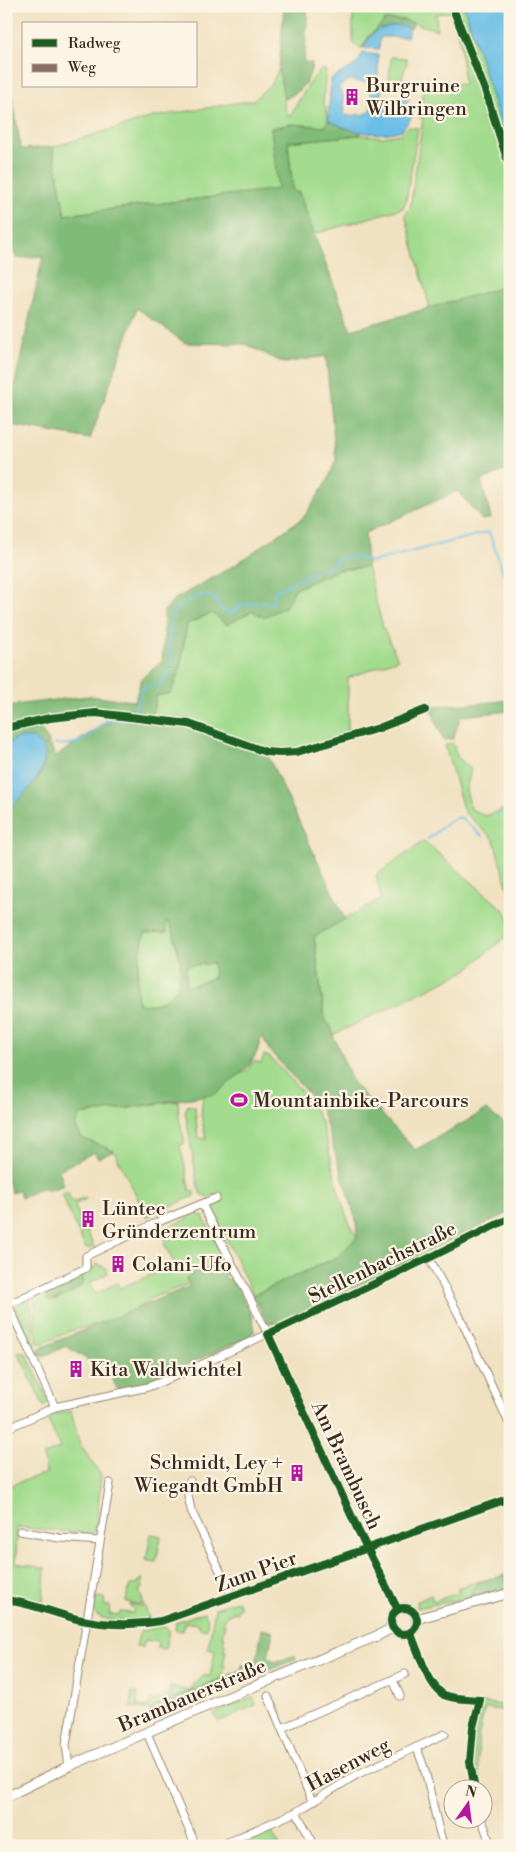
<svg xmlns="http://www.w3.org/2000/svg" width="516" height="1852" viewBox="0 0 516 1852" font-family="'Libre Bodoni',serif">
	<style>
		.green { fill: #a2db8d; stroke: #6e8256 }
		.forest { fill: #81bb78; stroke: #5e724b; fill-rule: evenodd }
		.water { fill: #69bee6; stroke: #527482 }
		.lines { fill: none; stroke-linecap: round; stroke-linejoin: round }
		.stream { stroke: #69bee6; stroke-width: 2 }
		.minor-casing { stroke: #968670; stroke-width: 9 }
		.secondary-casing { stroke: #968670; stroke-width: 11 }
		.minor { stroke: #fff; stroke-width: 7 }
		.secondary { stroke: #fff; stroke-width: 9 }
		.quiet { stroke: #8d6e63; stroke-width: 6; stroke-dasharray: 12 6; stroke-linecap: butt }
		.cycleway-casing { stroke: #fcf5e5; stroke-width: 11 }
		.cycleway { stroke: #1b5e20; stroke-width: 8 }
		.labels { text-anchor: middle; stroke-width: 4.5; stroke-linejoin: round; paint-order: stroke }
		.poi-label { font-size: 20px; fill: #3b2a1e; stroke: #fcf5e5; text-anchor: start }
		.street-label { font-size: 20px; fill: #3b2a1e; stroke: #fcf5e5 }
	</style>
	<rect width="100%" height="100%" fill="#fcf5e5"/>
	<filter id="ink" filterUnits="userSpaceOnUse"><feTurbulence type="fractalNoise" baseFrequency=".02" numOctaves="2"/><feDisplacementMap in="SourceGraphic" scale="10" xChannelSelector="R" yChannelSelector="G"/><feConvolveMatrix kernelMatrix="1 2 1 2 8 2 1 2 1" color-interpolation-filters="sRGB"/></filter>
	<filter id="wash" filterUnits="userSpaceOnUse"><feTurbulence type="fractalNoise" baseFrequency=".0096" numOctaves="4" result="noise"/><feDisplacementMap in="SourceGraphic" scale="20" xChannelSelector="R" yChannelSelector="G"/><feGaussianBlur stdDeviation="1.12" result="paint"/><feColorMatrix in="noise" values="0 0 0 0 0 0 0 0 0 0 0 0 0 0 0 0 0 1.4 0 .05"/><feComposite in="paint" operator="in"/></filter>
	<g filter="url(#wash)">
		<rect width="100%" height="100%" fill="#f0e1c1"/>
		<!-- green -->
		<path class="green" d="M353 6H464L510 155V285L430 308 405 214 410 209 423 118 418 117 426 78 464 85 460 40 450 12 436 14 437 30 404 20H384V22L369 36 362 48 357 47 353 44Z
			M391 57 406 58 407 61 400 85 397 87 392 86 389 83Z
			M279 69 285 108 289 117 311 80 322 69 326 71 323 103 325 105 328 120 325 127 292 124 271 128 279 189 64 215 53 147 153 117 254 100 272 83Z
			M408 127 418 128 406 201 403 208 314 234 299 192 293 193 288 142 360 135 383 137 401 134Z
			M367 567 383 628 398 659 348 678V734L295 749H266L180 717 152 716 156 696 180 669 187 624 212 613 252 611 285 607 295 589 338 570Z
			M453 743 457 757 471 769 466 790 471 809 485 816 510 807V896L494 841 491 837 464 812 445 745Z
			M424 841 506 912 510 922V933L465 971 333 1035 331 1026 325 1021 314 936 381 899 376 875Z
			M166 921C173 925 174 937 176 945 178 952 180 958 181 965 183 992 164 1007 138 1004 136 980 138 956 145 933L167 932Z
			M213 963 214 977 186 988V966Z
			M264 1055 270 1057C285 1074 311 1098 320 1120 334 1158 335 1201 357 1237L337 1257 253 1295 212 1209 217 1201 214 1195 208 1197 201 1194 198 1187 185 1111 188 1105 195 1107 198 1138 206 1139 201 1115 203 1096 248 1070 254 1061 261 1063Z
			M178 1101 179 1118 185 1143 180 1145 190 1191H194V1196L147 1217 114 1151 82 1138 75 1125 80 1115Z
			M64 1191 68 1193 72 1202 85 1197 86 1199 74 1205 94 1247 86 1249 62 1196Z
			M194 1212 203 1216 230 1273 221 1278 193 1282 149 1299 139 1308 108 1321 70 1331 44 1343H38L35 1325 36 1308 33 1299 47 1292 46 1298 49 1301 57 1300 82 1284 81 1275 94 1268 96 1264 105 1267 108 1273 90 1283 95 1294 117 1283 120 1288 175 1265 164 1243 167 1242 159 1225 161 1224 164 1229 189 1218 188 1215Z
			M29 1299C35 1313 31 1329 35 1345L31 1346 15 1309 17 1304Z
			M22 1351 24 1353H26L49 1402 44 1407 18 1352Z
			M71 1411 80 1445 101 1475 96 1530 92 1534 17 1527 16 1563 45 1568 43 1602 6 1596V1487L46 1473 43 1456 60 1448 47 1417Z
			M151 1534 161 1536 156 1562 146 1560Z
			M142 1578 143 1588 139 1590 144 1605 126 1602 128 1589H130L131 1585 138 1584 139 1581H141Z
			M480 1581 471 1591 472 1597 417 1608 416 1602 431 1595 433 1601 459 1593 457 1588Z
			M96 1597 104 1598 105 1606H110L109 1614 119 1615 120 1612 133 1613 134 1608 130 1607V1604L145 1607 149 1619C138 1620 101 1623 95 1613 92 1609 95 1602 96 1597Z
			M237 1601 241 1606 237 1610V1613L232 1612V1614H228V1616H225L222 1623 225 1624 222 1636 225 1637 223 1643 226 1644 223 1651H226L223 1665 226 1666 223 1672 225 1677 154 1707V1711L150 1712V1710L131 1707 132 1692 138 1693 137 1705 149 1707 151 1699 154 1701 167 1694V1697L170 1698V1687L190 1691 192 1689 193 1685 200 1680 203 1676H210L215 1651 208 1649 215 1608Z
			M204 1612 208 1619 206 1630 199 1628V1624L185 1622 183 1631 175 1630 176 1622Z
			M165 1626 169 1630 165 1649 157 1648 158 1642 145 1640 143 1647 136 1646 140 1631Z
			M253 1697 256 1705 218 1722 214 1714Z
			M486 1703 510 1706V1711L485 1708 478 1738 479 1774 483 1789 477 1790C473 1756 472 1738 481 1705Z
			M270 1829 280 1846H232Z"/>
		<!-- forest -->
		<path class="forest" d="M284 6H308L304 63H312C310 83 300 91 284 100L279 69Z
			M384 20H404L413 23 412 28 409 29 407 27 367 42 364 48H362L369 36 384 22Z
			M6 93 12 94 21 149 53 147 65 215 278 189 271 128 292 124 325 127 328 120 344 128 360 131V135L288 142 293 192H298L351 330 510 285V468L481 481 491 518 482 520 458 491 365 533 367 567 338 570 295 589 285 607 264 617 252 611 227 625 212 613 187 624 180 669 171 693 156 696 152 716 266 752 345 919 314 937 325 1021 331 1026 333 1035 353 1083 415 1150 486 1110 506 1125 510 1122V1212L278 1324 267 1322 253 1295 337 1257 357 1237V1223L321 1108 269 1050 262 1035 257 1052 248 1067 216 1094 80 1115 75 1125 82 1138 114 1151 98 1158 94 1152 59 1170 64 1185 50 1190 39 1189 21 1198 19 1189 12 1193 8 1182H6V1122L9 1117 6 1114V811L39 777 45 760 16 738 6 747V706L89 696 135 701 141 679 162 661 164 639V611L175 599 235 565 304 517 328 480 336 460 326 356 284 363 245 344 185 343 137 308 90 439 6 424 43 256 17 258 8 244H6ZM96 711 119 720 105 723 55 757 51 746H44L50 743 38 726 40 717ZM166 921 170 923C178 946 191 983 165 999 155 1005 149 1005 138 1004 136 980 138 956 145 933L167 932ZM213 963 214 978 186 987V966Z
			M510 700V711L461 716 453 739 443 740 430 706 473 704Z
			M215 1268 224 1270 225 1279H233L252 1316 255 1331 248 1337 145 1384 117 1389 107 1365 88 1360 66 1346 42 1357 38 1349 190 1286 186 1279 193 1273Z
			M81 1275 83 1284C74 1293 61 1299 48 1301L46 1298 47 1292Z
			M510 1574V1587L472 1597 471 1591 480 1581Z
			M262 1629 273 1632 268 1657 275 1662 295 1655 296 1659 150 1720 145 1721 150 1712 159 1709 158 1705 241 1670 242 1665H256Z"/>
		<!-- water -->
		<path class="water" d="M464 6H510V155Z
			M398 25 407 27 409 29 407 37H380L379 49 364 48C372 30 379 28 398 25Z
			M363 53 378 55V76L382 95H371L367 83 348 80 338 88 343 94 345 116 366 114 371 110V101L382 100V106L389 109 398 99 404 97 409 99 404 107 414 114 402 130C377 138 350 132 328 120L331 79 357 64Z
			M16 738H33C35 740 40 743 42 746 55 767 20 799 6 812V747Z"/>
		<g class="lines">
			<!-- stream -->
			<path class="stream" d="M55 744C85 746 85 738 107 720L131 719 142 690 153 684 161 685 173 662 168 646 173 611 201 595 212 596 222 610 231 614 241 605 264 601 269 605 273 603 275 591 315 571 333 565 338 559 355 557 371 562 489 532 504 575 510 573
				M497 814 510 809
				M428 839C438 832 448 819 460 817L482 836"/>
		</g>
	</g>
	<g filter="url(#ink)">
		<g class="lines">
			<!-- minor casing -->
			<g class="minor-casing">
				<path id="minor" d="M202 1204 268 1334 358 1530 398 1610
					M429 1258 459 1315 510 1425
					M6 1300 55 1407
					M9 1304 86 1268V1256L158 1222 216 1198
					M6 1429 55 1407 148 1387 188 1371 429 1258 510 1218
					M190 1481 188 1495 191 1510 232 1596
					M20 1531 59 1538 100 1541
					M6 1600C31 1603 53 1613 77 1619 104 1625 133 1626 161 1621L510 1498
					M410 1632C418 1649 427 1685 444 1695 453 1699 469 1699 480 1700L473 1727 470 1762 475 1790
					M393 1680 400 1696
					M268 1696 312 1801
					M282 1728 405 1674
					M147 1733 196 1846
					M416 1747C431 1779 432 1813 444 1846
					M69 1766 66 1745 110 1483
					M296 1812 358 1774 445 1734
					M482 1820 491 1846
					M219 1846 296 1812 315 1846"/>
			</g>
			<!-- secondary casing -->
			<g class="secondary-casing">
				<path id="secondary" d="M391 1621a13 13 0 1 1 26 0a13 13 0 1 1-26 0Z
					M416 1619 510 1593
					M6 1797 69 1766 219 1701 379 1635 392 1628"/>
			</g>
			<!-- minor -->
			<use href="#minor" class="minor"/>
			<!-- secondary -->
			<use href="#secondary" class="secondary"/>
			<!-- quiet -->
			<path class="quiet" d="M6 1300 9 1304"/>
			<!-- cycleway casing -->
			<g class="cycleway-casing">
				<path id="cycleway" d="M452 6 485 90 510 168
					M6 728 50 718 96 713 189 724 266 752 280 753 297 752 379 728 425 710
					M6 1600C31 1603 53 1613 77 1619 104 1625 133 1626 161 1621L510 1498
					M391 1621a13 13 0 1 1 26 0a13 13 0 1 1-26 0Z
					M398 1610 358 1530 268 1334 429 1258 510 1218
					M410 1632C418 1649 427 1685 444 1695 453 1699 469 1699 480 1700L473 1727 470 1762 475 1790"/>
			</g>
			<!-- cycleway -->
			<use href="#cycleway" class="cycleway"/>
		</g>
	</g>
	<!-- icons -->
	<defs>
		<g id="building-bare" transform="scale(1.35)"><path d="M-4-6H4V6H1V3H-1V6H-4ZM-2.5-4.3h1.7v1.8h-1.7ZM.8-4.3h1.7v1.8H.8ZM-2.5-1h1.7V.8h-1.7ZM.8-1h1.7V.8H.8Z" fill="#b5179e" stroke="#fcf5e5" stroke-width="2.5" paint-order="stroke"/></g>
		<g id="stadium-bare" transform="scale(1.35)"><path d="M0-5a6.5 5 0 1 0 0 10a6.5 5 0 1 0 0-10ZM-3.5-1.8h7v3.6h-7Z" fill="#b5179e" stroke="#fcf5e5" stroke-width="2.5" paint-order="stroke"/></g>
	</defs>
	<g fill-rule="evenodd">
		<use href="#building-bare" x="352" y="97"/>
		<use href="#stadium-bare" x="239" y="1100"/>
		<use href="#building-bare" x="88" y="1219"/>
		<use href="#building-bare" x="118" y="1264"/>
		<use href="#building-bare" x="76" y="1369"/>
		<use href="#building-bare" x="297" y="1473"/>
	</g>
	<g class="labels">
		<!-- poi labels -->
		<g class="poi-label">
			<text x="366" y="92">Burgruine<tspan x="366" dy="23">Wilbringen</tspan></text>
			<text x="253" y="1107">Mountainbike-Parcours</text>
			<text x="102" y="1215">Lüntec<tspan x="102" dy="23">Gründerzentrum</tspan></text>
			<text x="132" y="1271">Colani-Ufo</text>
			<text x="90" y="1376">Kita Waldwichtel</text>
			<text x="283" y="1469" text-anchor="end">Schmidt, Ley +<tspan x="283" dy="23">Wiegandt GmbH</tspan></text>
		</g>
		<!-- street labels -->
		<g class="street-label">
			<text transform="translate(382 1262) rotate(-26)" y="7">Stellenbachstraße</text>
			<text transform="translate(347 1465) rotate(65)" y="7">Am Brambusch</text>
			<text transform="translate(256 1571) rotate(-20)" y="7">Zum Pier</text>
			<text transform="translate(192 1695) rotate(-23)" y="7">Brambauerstraße</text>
			<text transform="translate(348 1764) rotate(-28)" y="7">Hasenweg</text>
		</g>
	</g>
	<!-- margin -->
	<rect width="516" height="1852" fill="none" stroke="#fcf5e5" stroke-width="25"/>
	<!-- legend -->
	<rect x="22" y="22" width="175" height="65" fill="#fcf5e5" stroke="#afa495"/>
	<rect x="32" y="39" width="25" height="8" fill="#1b5e20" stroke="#afa495"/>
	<text x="68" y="48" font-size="15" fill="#3b2a1e">Radweg</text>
	<rect x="32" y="64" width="25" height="8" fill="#8d6e63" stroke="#afa495"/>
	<text x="68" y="72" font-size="15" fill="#3b2a1e">Weg</text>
	<!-- north arrow -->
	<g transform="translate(468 1804) rotate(14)"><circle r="24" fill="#fcf5e5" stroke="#afa495"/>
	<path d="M0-4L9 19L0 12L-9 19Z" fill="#b5179e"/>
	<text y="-8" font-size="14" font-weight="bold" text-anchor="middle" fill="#3b2a1e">N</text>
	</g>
</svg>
